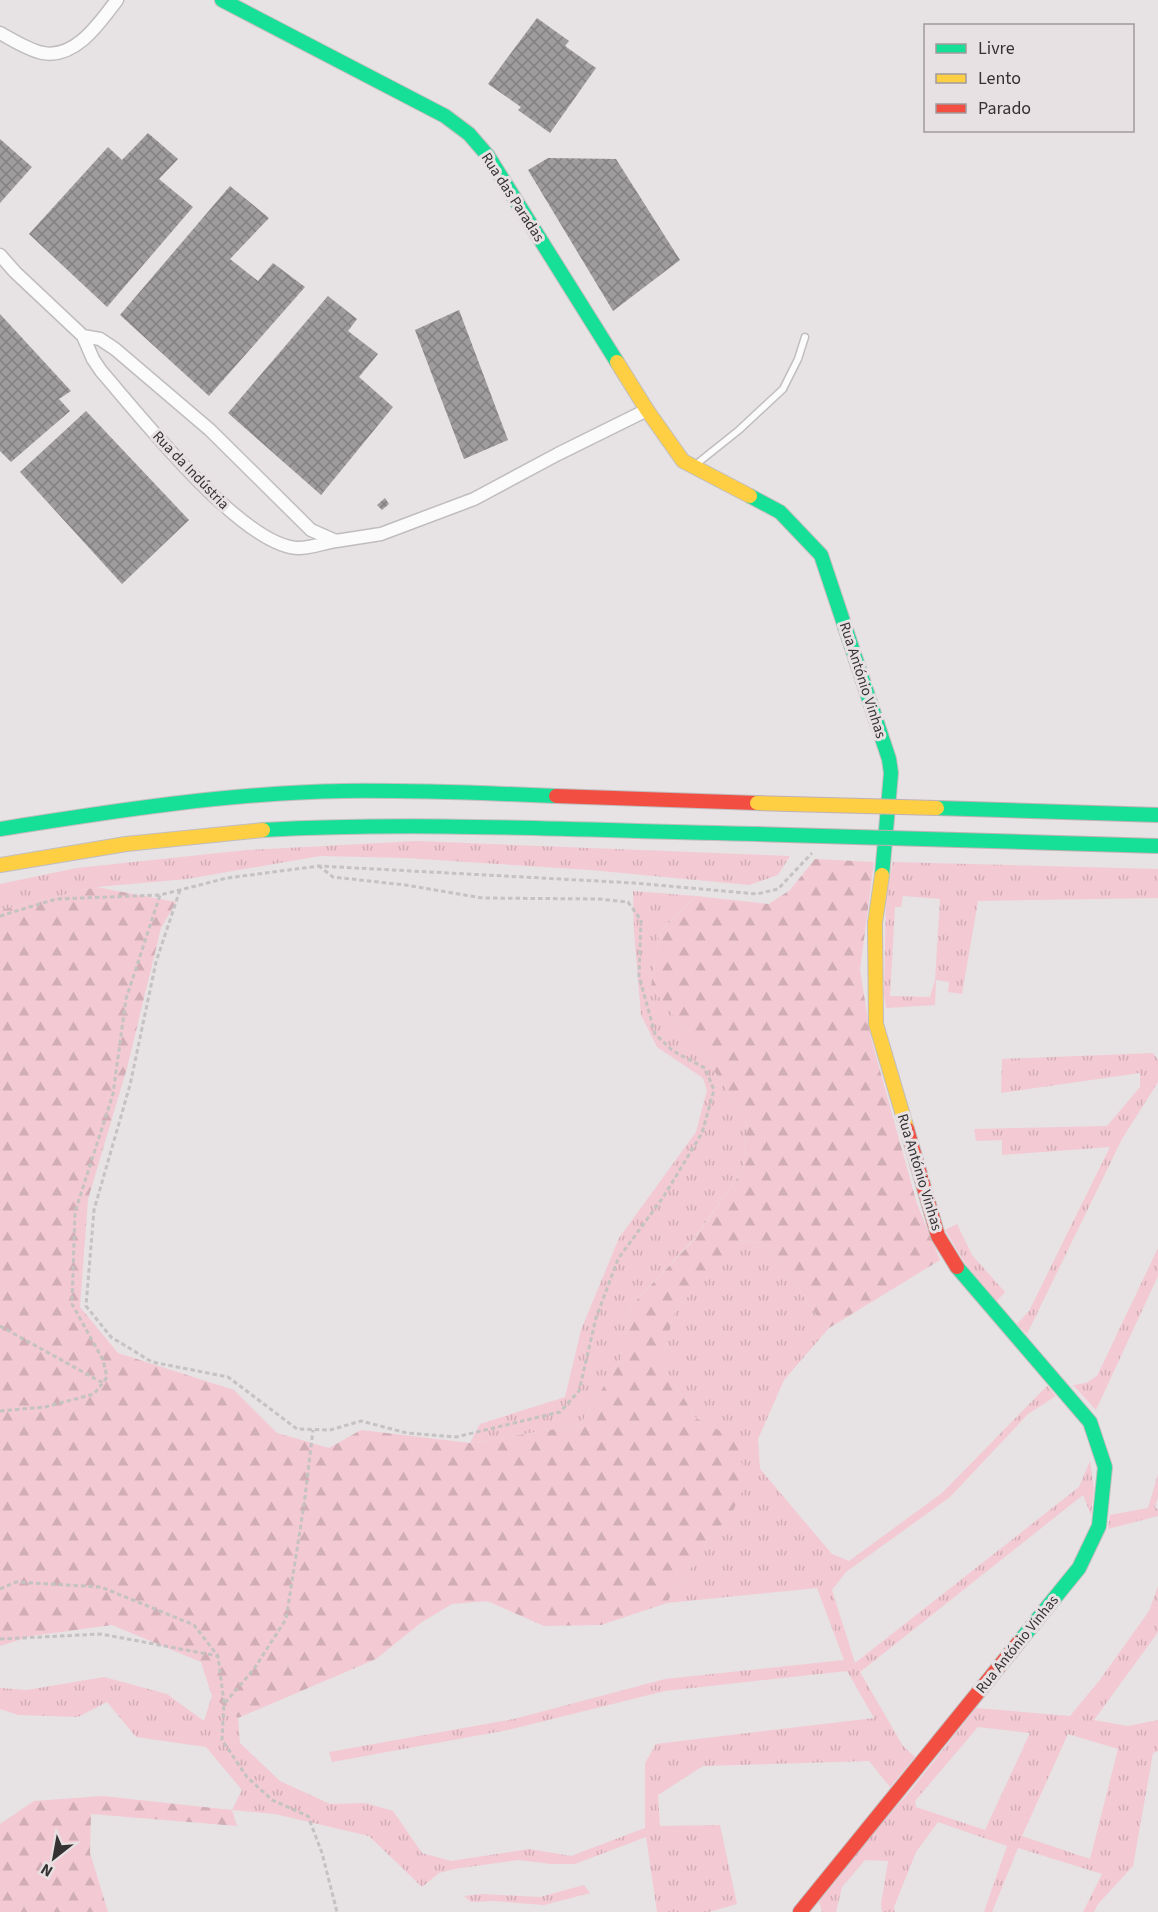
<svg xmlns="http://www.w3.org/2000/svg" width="1158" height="1912" viewBox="0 0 1158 1912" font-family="'Source Sans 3',sans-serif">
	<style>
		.grass { fill: url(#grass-tufts); fill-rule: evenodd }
		.forest { fill: url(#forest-firs) }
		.building { fill: url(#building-cross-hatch) }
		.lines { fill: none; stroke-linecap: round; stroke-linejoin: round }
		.lane-casing { stroke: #c0bdbe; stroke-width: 9 }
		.street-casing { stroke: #c0bdbe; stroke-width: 15 }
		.fast-casing { stroke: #c0bdbe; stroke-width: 16 }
		.slow-casing { stroke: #c0bdbe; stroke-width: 16 }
		.jam-casing { stroke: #c0bdbe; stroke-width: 16 }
		.path { stroke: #c4c2c2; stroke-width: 3; stroke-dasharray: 4.5 3; stroke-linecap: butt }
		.lane { stroke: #fbfbfb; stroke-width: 6 }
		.street { stroke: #fbfbfb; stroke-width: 12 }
		.fast { stroke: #16e098; stroke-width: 14 }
		.slow { stroke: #ffcf43; stroke-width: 14 }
		.jam { stroke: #f24e42; stroke-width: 14 }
		.fast-bridge-casing { stroke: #bfb0b4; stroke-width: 16; stroke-linecap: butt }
		.slow-bridge-casing { stroke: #bfb0b4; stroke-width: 16; stroke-linecap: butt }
		.fast-bridge { stroke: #16e098; stroke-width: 14 }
		.slow-bridge { stroke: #ffcf43; stroke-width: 14 }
		.labels { text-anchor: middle; stroke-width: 6; stroke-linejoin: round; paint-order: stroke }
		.street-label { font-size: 15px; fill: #353233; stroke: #e8e1e3 }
	</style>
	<defs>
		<pattern id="grass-tufts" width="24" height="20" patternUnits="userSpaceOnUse" patternTransform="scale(1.5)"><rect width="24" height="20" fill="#f3c9d4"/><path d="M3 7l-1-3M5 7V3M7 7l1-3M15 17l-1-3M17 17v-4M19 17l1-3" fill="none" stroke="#d1adb6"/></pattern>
		<pattern id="forest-firs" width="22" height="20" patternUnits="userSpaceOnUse" patternTransform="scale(1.5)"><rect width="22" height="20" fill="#f3c9d4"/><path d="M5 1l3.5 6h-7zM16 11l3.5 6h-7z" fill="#d1adb6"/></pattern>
		<pattern id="building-cross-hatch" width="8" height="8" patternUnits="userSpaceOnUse" patternTransform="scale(1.5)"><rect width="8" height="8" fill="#9f9c9d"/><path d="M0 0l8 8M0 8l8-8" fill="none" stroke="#828081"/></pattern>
	</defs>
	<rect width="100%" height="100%" fill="#e7e2e4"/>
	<!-- grass -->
	<path class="grass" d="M417 841 790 856 778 875 749 885 590 870 406 858 320 856 187 879 96 887 0 910V884L77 868 247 850Z
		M893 862 1158 869V898L978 901 962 994 948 992 949 982 936 980 935 1005 886 1008 884 995 886 895ZM903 896 940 899 935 980 930 997 890 996 895 907H901Z
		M633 891 696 896 660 932 651 986 699 1048 747 1120 743 1170 693 1240 631 1306 620 1360 580 1425 470 1443 480 1424 565 1397 581 1330 619 1238 696 1132 707 1090 703 1078 657 1047 641 1015 634 932Z
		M1153 1053 1158 1060V1082L1122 1139 1027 1334 1017 1324 1029 1311 1110 1147 1002 1155V1140L976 1141 974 1129 1107 1126 1140 1087V1073L1001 1093 1002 1059Z
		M957 1224 972 1255 1005 1292 996 1302 965 1263 945 1230Z
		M738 1240 769 1245 817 1316 829 1328 784 1380 758 1439 760 1469 832 1554 849 1561 942 1493 1047 1386 1056 1396 1028 1414 950 1497 846 1572 832 1590 855 1663 1079 1487 1090 1461 1094 1489 1091 1515 1083 1495 860 1672 903 1746 915 1757 890 1787 869 1761 703 1766 658 1795 660 1826 720 1825 737 1904 709 1912H657L646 1837 575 1864H551L518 1860 454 1869 439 1873 422 1887 369 1836 275 1814 232 1810 242 1790 206 1747 136 1737 107 1702 78 1717 18 1715 0 1709V1688L27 1690 104 1677 167 1694 204 1721 212 1696 238 1718 240 1743 280 1781 330 1804 365 1803 393 1811 422 1853 451 1861 529 1849 571 1856 645 1828V1763L656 1744 874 1718 847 1671 665 1691 508 1730 332 1762 329 1752 514 1719 665 1679 844 1660 817 1588 667 1603 673 1591 697 1560 708 1539 730 1517 737 1454 740 1442 696 1418 662 1363 674 1312Z
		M1158 1248V1276L1096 1410 1073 1385 1086 1383 1097 1376Z
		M1158 1474V1497L1155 1508 1158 1509V1516L1108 1529 1110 1515 1148 1508Z
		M1158 1586V1632L1094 1720 1128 1726 1158 1720V1751L1153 1753 1133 1866 1098 1904 1094 1912H1083L1102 1874 1018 1848 992 1912H984L1007 1846 938 1822 916 1852 894 1907 895 1912H882L881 1904 888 1861 865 1860 842 1887 836 1912H822L819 1902 863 1844 912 1789 976 1708 1070 1716 1099 1681 1149 1611ZM978 1727 1030 1733 985 1830 916 1807 915 1801ZM1068 1734 1118 1749 1090 1859 1022 1836Z
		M584 1885 590 1893 544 1905 493 1901 471 1902 464 1896 482 1894 540 1897Z"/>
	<!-- forest -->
	<path class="forest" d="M815 859 874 862 860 970 871 1038 917 1204 940 1260 829 1328 817 1316 769 1245 739 1240 674 1312 662 1363 696 1418 741 1442 737 1454 749 1477 730 1517 708 1539 697 1560 673 1591 667 1603 601 1625 544 1626 487 1601 452 1604 422 1622 376 1659 238 1718 212 1696 201 1662 112 1625 31 1636 0 1646V910L96 887 176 902 161 928 127 1068 88 1199 80 1307 118 1353 234 1390 277 1433 329 1448 361 1430 470 1443 580 1425 620 1360 631 1306 693 1241 743 1170 747 1120 699 1048 651 986 660 932 696 896 769 904 790 890Z
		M102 1796 232 1810 237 1826 91 1814 90 1853 108 1912H0V1824L34 1801Z"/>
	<!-- building -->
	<path class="building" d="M537 18 569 41 565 46 596 68 550 133 518 110 521 107 488 84Z
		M148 133 178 159 159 179 193 207 107 307 29 234 108 147 122 160Z
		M0 139 32 167 0 203Z
		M548 158 616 159 680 260 613 311 528 170Z
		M230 186 269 218 230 259 258 281 273 263 305 287 209 396 120 315Z
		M328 296 357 319 348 331 378 354 359 377 393 407 321 495 228 413Z
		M459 310 508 440 464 459 415 330Z
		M0 314 71 391 59 399 70 411 11 462 0 451Z
		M86 411 189 520 122 584 20 472Z
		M385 498 389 504 382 510 377 505Z"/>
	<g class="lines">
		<!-- lane casing -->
		<g class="lane-casing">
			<path id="lane" d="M694 466 739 430 783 389 798 359 805 337"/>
		</g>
		<!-- street casing -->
		<g class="street-casing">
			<path id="street" d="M0 33C13 40 28 50 43 53 76 59 100 22 117 0
				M0 255 15 272 83 336 100 339 115 349 210 430 311 530 336 541 381 534 474 499 558 454 647 410
				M83 336 93 359 101 371C138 413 243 548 299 548 310 548 324 543 335 541"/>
		</g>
		<!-- fast casing -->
		<g class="fast-casing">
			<path id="fast" d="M222 0 445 116 469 134 488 156 617 362
				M750 496 780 512 821 555 889 759 891 773 882 875
				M0 829C113 811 228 793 343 791 414 790 485 793 556 796
				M263 830C428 821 592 831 757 834
				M957 1267 1090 1422 1105 1467 1099 1526 1079 1568 1019 1642"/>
		</g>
		<!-- slow casing -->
		<g class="slow-casing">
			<path id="slow" d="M617 362 647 410 683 461 750 496
				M0 865 126 844 263 830
				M882 875 875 923 876 1024 907 1129"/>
		</g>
		<!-- jam casing -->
		<g class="jam-casing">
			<path id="jam" d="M556 796 757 803
				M907 1129 938 1236 957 1267
				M800 1912 1019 1642"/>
		</g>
		<!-- path -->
		<path class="path" d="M180 890 156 962 130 1085 94 1210 86 1306 111 1337 152 1362 228 1377 297 1429 330 1430 361 1421 407 1433 456 1437 560 1412 579 1391 596 1318 618 1259 664 1196 702 1133 714 1090 705 1068 673 1051 655 1034 639 976 641 920 628 902 599 899 483 898 405 885 333 877 319 866
			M0 916 56 899 160 895 227 878 319 866 634 883 757 894 778 889 812 853
			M0 1326 103 1383
			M0 1411 45 1407 94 1394 107 1377 103 1360 72 1304 75 1212 113 1094 126 999 160 895
			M0 1589 16 1582 101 1587 194 1625 218 1656 224 1703 222 1740 247 1777 272 1800 308 1816 322 1853 337 1912
			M0 1639 101 1634 218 1656
			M225 1703 254 1669 286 1619 304 1505 313 1430"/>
		<!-- lane -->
		<use href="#lane" class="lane"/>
		<!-- street -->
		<use href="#street" class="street"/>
		<!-- fast -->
		<use href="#fast" class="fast"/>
		<!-- slow -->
		<use href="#slow" class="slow"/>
		<!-- jam -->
		<use href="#jam" class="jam"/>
		<!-- fast-bridge casing -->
		<g class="fast-bridge-casing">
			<path id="fast-bridge" d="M937 808 1158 815
				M757 834 1158 846"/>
		</g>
		<!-- slow-bridge casing -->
		<g class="slow-bridge-casing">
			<path id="slow-bridge" d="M757 803 937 808"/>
		</g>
		<!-- fast-bridge -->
		<use href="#fast-bridge" class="fast-bridge"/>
		<!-- slow-bridge -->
		<use href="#slow-bridge" class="slow-bridge"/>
	</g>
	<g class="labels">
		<!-- street labels -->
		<g class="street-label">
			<text transform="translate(513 197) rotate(57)" y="5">Rua das Paradas</text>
			<text transform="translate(191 470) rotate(46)" y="5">Rua da Indústria</text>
			<text transform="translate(863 680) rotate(72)" y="5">Rua António Vinhas</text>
			<text transform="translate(920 1172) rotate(73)" y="5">Rua António Vinhas</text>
			<text transform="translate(1017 1644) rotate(-51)" y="5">Rua António Vinhas</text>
		</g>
	</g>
	<!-- legend -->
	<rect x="924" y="24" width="210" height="108" fill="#e8e1e3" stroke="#a09b9d" stroke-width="1.5"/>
	<rect x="936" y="44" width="30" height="9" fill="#16e098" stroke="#a09b9d" stroke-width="1.5"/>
	<text x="978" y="54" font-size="18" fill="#353233">Livre</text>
	<rect x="936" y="74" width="30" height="9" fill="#ffcf43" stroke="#a09b9d" stroke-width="1.5"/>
	<text x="978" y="84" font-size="18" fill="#353233">Lento</text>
	<rect x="936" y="104" width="30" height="9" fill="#f24e42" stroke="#a09b9d" stroke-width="1.5"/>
	<text x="978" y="114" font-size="18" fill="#353233">Parado</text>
	<!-- north arrow -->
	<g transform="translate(54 1858) rotate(211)" stroke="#e8e1e3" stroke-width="4.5" paint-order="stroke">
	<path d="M0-4.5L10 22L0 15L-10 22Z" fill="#353233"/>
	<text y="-9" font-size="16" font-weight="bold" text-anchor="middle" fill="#353233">N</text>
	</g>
</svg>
